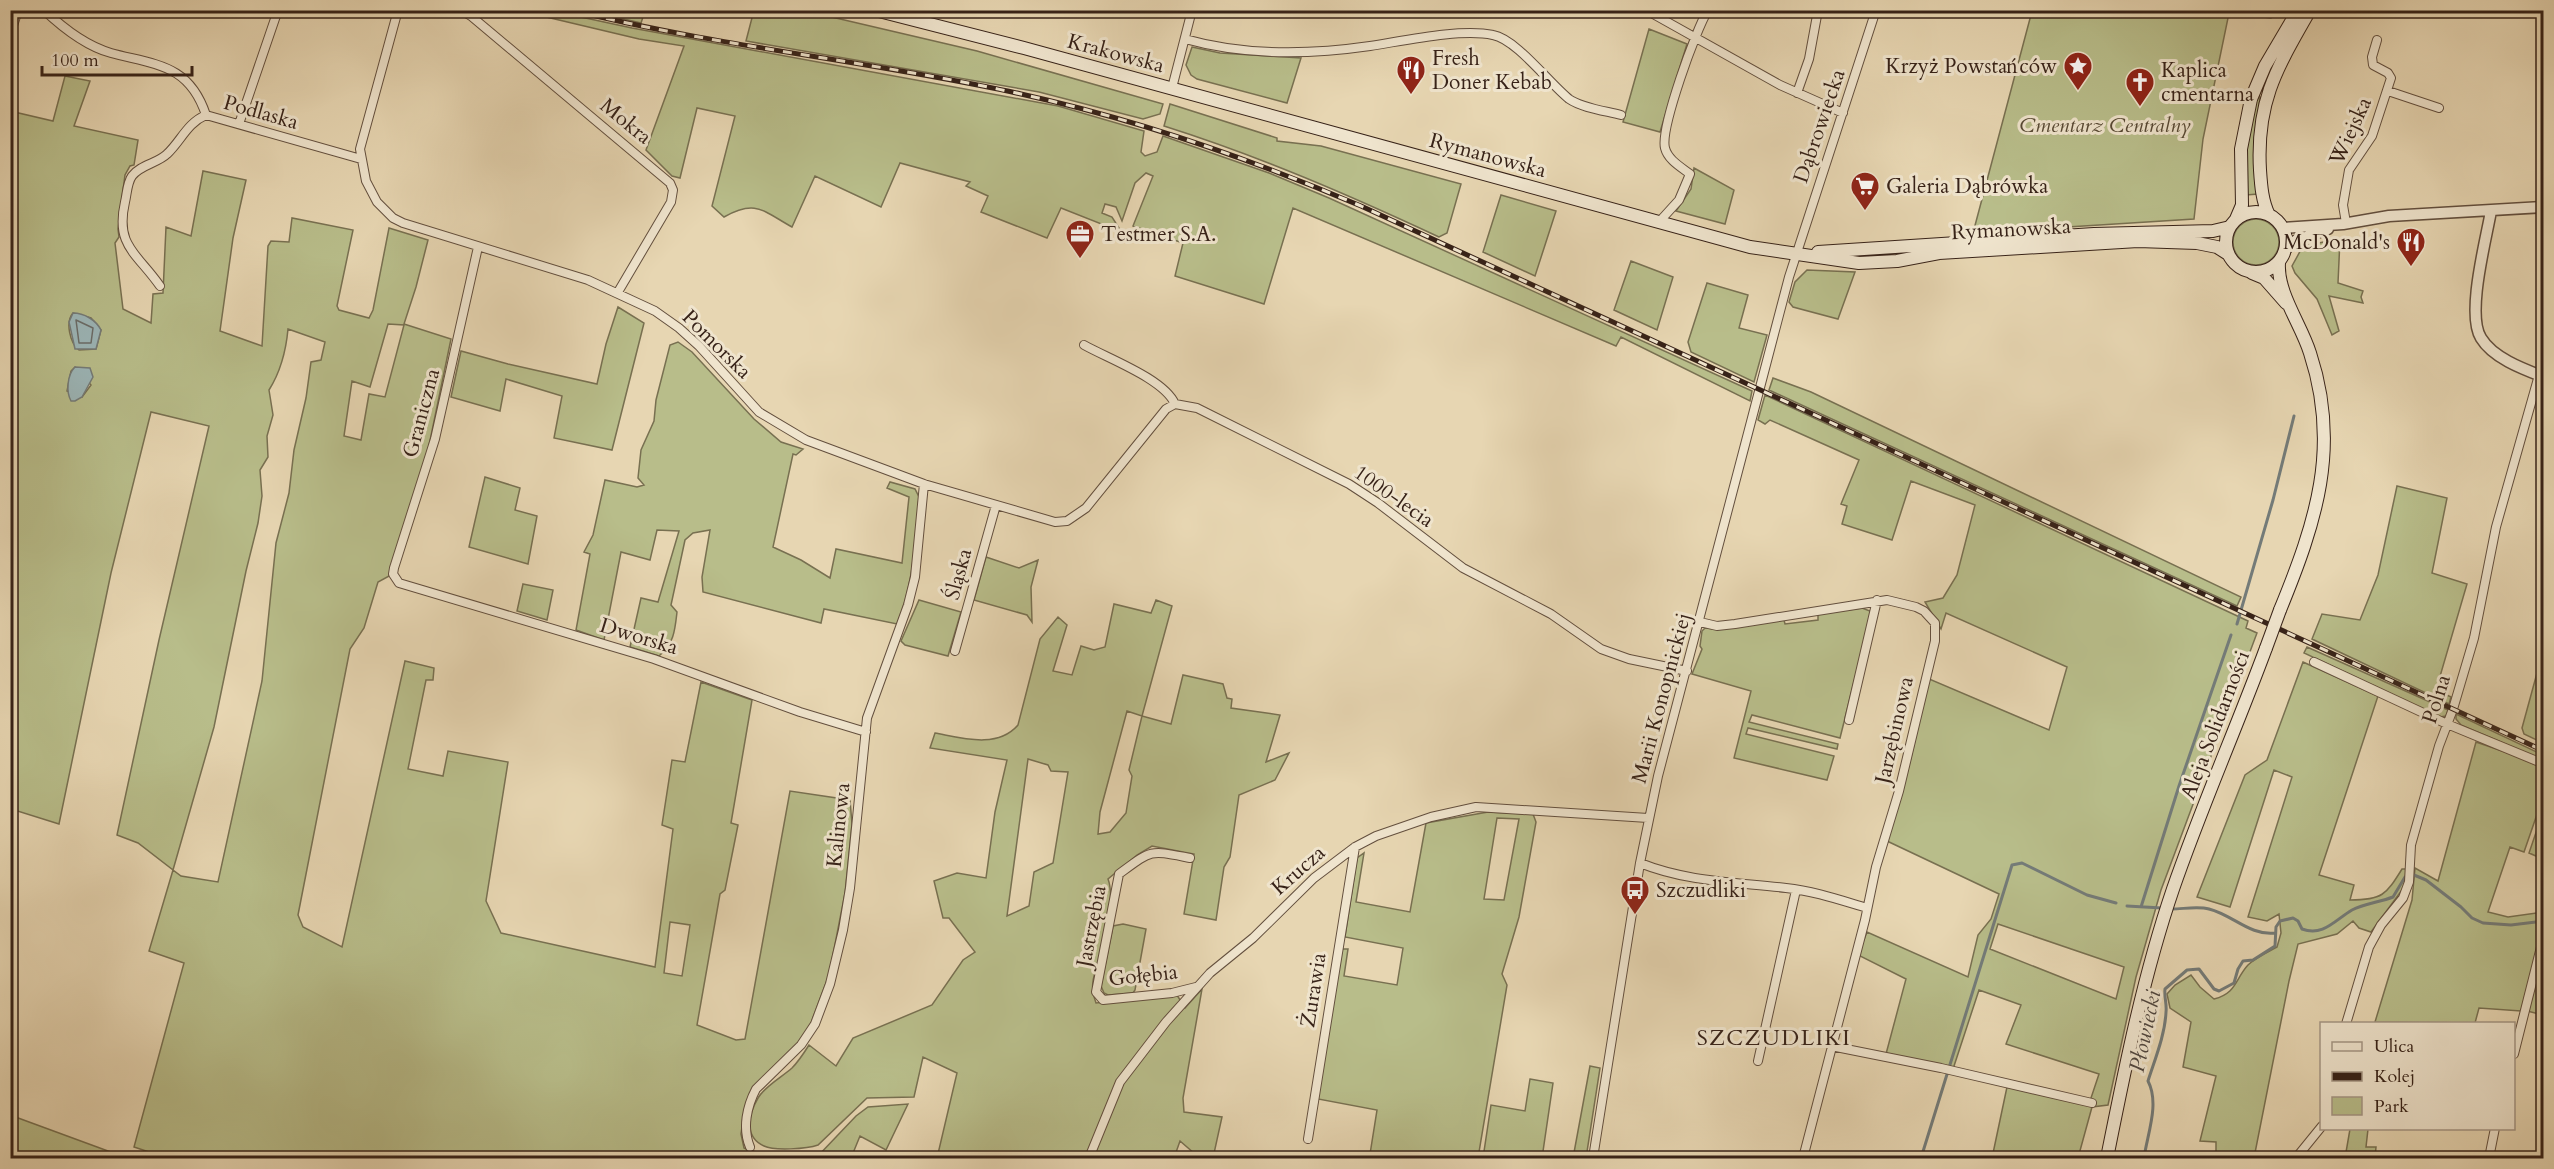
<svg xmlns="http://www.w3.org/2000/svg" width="2554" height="1169" viewBox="0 0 2554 1169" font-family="Cardo,serif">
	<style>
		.green { fill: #b8bd8a; stroke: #787051; stroke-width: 1.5; fill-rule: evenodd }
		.water { fill: #9cb6b8; stroke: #747b78; stroke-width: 1.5 }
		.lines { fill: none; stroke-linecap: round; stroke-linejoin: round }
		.shore { stroke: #6a6c68; stroke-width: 1.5 }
		.stream { stroke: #747b78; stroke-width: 3 }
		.minor-casing { stroke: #634f3e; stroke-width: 10 }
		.tertiary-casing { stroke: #634f3e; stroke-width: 13 }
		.secondary-casing { stroke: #372218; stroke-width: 14 }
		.minor { stroke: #efe4cd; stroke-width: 8 }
		.tertiary { stroke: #efe4cd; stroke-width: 10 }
		.secondary { stroke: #efe4cd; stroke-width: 12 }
		.rail-casing { stroke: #372218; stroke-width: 5 }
		.rail { stroke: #efe4cd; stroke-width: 3; stroke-dasharray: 9; stroke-linecap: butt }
		.secondary-bridge-casing { stroke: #372218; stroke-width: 14; stroke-linecap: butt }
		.secondary-bridge { stroke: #efe4cd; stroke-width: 12 }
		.labels { text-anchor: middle; stroke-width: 6; stroke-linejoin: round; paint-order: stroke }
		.street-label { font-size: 21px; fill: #372218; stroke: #efe4cd }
		.poi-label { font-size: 21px; fill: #372218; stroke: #efe4cd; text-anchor: start }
		.park-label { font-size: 21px; font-style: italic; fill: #574934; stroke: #efe4cd }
		.water-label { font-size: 22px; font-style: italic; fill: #504740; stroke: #efe4cd }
		.neighbourhood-label { font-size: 22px; letter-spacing: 1.5px; fill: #372218; stroke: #efe4cd }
	</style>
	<rect width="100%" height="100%" fill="#e7d6b2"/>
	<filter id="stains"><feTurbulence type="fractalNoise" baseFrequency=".00333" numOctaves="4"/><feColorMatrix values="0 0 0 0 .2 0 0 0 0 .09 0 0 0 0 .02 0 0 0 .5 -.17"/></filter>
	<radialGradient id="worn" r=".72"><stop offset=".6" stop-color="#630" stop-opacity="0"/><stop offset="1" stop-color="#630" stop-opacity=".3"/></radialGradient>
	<!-- green -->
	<path class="green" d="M754 10 806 11 977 51 1163 104 1160 114 1143 119 1039 92 746 41Z
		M521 11H553L632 28 1058 106 1144 131 1141 152 1145 156 1157 152 1163 136 1269 173 1329 198 1752 391 1750 401 1621 337 1616 346 1293 208 1264 304 1175 276 1183 243 1133 226 1153 176 1146 173 1135 183 1122 221 1116 207 1105 204 1102 213 1112 217 1119 228V231L1061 208 1047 238 981 212 988 196 966 186 970 182 900 163 881 207 815 176 792 227C763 211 756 199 724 217L712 206 735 116 697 108 680 178 672 176 646 150 684 46 639 39Z
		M589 11 645 10V11L641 23Z
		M2032 11H2276L2271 18 2229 13 2203 139 2194 219 1973 233Z
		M1649 29 1687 44 1660 132 1623 122Z
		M1192 47 1220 53 1301 58 1287 103 1197 79 1191 75 1186 65Z
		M65 76 90 81 74 126 138 140 134 165 130 166 125 175 118 229 119 237 115 243 123 309 151 323 153 294 163 293 166 227 191 236 203 171 246 180 233 238 220 331 262 346 268 246 271 241 289 242 292 218 353 230 337 306 339 310 369 318 373 310 389 228 428 240 416 287 404 324 451 339 426 460 391 575 378 582 364 628 350 649 298 915 303 927 342 947 405 661 434 668 433 680H426L408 769 443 776 448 751 508 762 486 901 501 933 655 967 673 829 662 825 672 760 685 762 701 682 752 700 731 823 738 825 725 890 720 894 697 1025 736 1040 745 1039 790 791 850 800 852 824 845 893 829 975 805 1039 745 1107 741 1134 744 1148C765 1158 784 1150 802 1158H478V1156L468 1154 466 1158H167L134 1147 184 963 149 951 173 870 138 843 117 835 159 640 209 426 151 412 111 573 59 824 11 809 10 111 53 121ZM73 313 91 318 101 330 96 349 79 350C70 343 65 322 73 313ZM388 324 404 325 385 397 369 394 361 440 344 436 352 381 370 387ZM288 329 325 342 321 360 311 362 306 398 294 450 289 493 276 543 262 681 218 882 181 876 173 870 214 727 246 571 258 523 262 496 260 470 268 457 267 436 273 415 269 390C281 371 286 351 288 329ZM75 367 91 385 82 397 67 391 71 371ZM670 922 690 925 682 976 664 973Z
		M2257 96 2260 97 2255 140 2258 194 2246 195 2245 153Z
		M1170 104 1277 138V141L1321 146 1461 184 1447 233 1439 237C1349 195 1259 156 1164 126Z
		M1694 168 1734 190 1725 224 1676 211 1691 189Z
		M1501 195 1556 211 1535 276 1483 252Z
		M2233 242a23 23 0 1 1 46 0a23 23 0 1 1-46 0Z
		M2340 239 2338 283 2363 291 2361 297 2363 303 2329 296 2339 331 2332 335 2317 299 2295 273 2292 266 2303 246Z
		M1631 261 1673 277 1657 330 1614 310Z
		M1807 270 1855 272 1838 319 1793 307 1789 302 1795 282Z
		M1707 283 1748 295 1739 328 1767 335 1754 382 1691 352 1688 342Z
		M618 307 644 323 612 450 554 438 562 396 506 379 500 411 451 397 461 351 508 364 597 384 606 344Z
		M678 342 692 352 754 419 781 442 803 449 796 455 793 454 773 547 801 560 830 578 836 549 902 563 909 497 887 488 890 482 915 489 919 497C915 540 914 584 897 624L824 609 821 623 703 592 702 577 710 530 693 533 685 540 671 605 677 612C675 630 674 644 659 656L630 647 641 598 658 602 679 531 657 530 650 560 621 552 604 640 576 630 590 554 584 552 593 535 605 480 637 487 644 485 638 478 641 450 654 421 656 400 670 345Z
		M1773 378 1811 392 2241 597 2237 606 1769 390Z
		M1765 395 2248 621 2246 628 2257 633 2161 890 2136 977 2108 1105 2092 1107 2078 1158H1992L2007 1087 2092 1106 2091 1098 2099 1074 2006 1044 2021 1005 1979 990 1953 1069 1886 1054 1906 979 1858 955 1867 932 1968 977 1978 935 1991 919 1999 894 1887 841C1905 787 1918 734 1927 678L2049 730 2067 667 1946 613 1941 629 1925 602 1943 598 1957 575 1975 505 1911 481 1892 540 1842 524 1847 506 1841 504 1859 460 1770 420 1765 424 1758 420ZM1998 924 2124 967 2116 999 1990 949Z
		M485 477 520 488 515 510 537 516 528 564 469 547Z
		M2397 486 2447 498 2432 573 2467 584 2436 690 2451 697 2449 704 2312 639 2322 614 2360 620 2378 575Z
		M986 557 1019 568 1038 560 1031 587 1032 622 1027 615 974 600Z
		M523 584 553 590 547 620 517 611Z
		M919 600 961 612 948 656 905 645 901 641Z
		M1156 600 1172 606 1142 716 1171 724 1183 675 1223 684 1227 698 1232 699 1231 708 1280 715 1266 762 1289 753 1275 780 1239 795 1230 857 1224 867 1216 920 1184 914 1194 854 1152 846 1137 855 1108 879C1115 897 1106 934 1101 953 1096 971 1088 984 1096 1003L1177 995 1185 1008 1202 989 1183 1098 1184 1112 1222 1117 1213 1158H1194L1195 1154 1180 1141 1174 1158H937L957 1073 923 1057 914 1097 867 1098 818 1145C807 1149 774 1151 764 1146 744 1137 748 1115 758 1098 765 1086 782 1077 792 1068 799 1061 804 1053 809 1045L836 1066 853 1038 932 1005 963 960 975 952 949 918H943L934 881 957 873 986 878 995 812 1007 760 930 748 935 733C962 738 997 749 1018 725L1040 639 1058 617 1067 625 1053 671 1072 675 1081 646 1094 650 1105 647 1114 604 1151 613ZM1127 711 1142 716 1129 770 1132 776 1126 813 1110 832 1098 834 1100 812ZM1028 759 1048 765 1051 771 1068 772 1053 863 1034 872 1029 906 1007 916Z
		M1862 608 1870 611 1871 614 1840 738 1752 715 1749 722 1838 744 1837 749 1748 728 1746 734 1834 756 1827 780 1734 758 1751 691 1692 674 1702 649 1700 646 1702 631 1705 628 1714 629 1784 620 1785 624 1818 620V614Z
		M2307 647 2448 710 2446 716 2440 717 2304 653Z
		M2543 651V743L2524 734 2522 728Z
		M2303 662 2378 696 2319 875 2354 885 2350 900C2382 900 2386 895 2402 869H2406L2405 886 2371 932 2359 928 2353 921 2337 934 2298 944 2289 981 2254 1158H2216V1142L2200 1141 2216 1076 2183 1067 2191 1022 2170 1008 2167 994 2175 985 2191 975 2200 987 2214 999C2237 993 2235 979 2248 965 2255 958 2268 952 2277 947L2281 933 2279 914 2267 921 2248 917 2292 777 2274 770 2230 907 2197 897 2245 775 2267 760Z
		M2456 714 2543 755V760L2461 725 2456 719Z
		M2476 742 2511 754 2543 768V797L2524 852 2510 847 2488 912 2508 917 2543 912V933H2539L2540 937 2521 1011 2479 1008 2475 1023 2375 1022 2412 900 2415 868 2438 881Z
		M1488 812 1533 814 1536 822 1519 917 1502 974 1507 985 1478 1158H1338L1337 1154H1370L1377 1110 1318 1099 1342 949H1348L1344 976 1397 985 1403 948 1345 937 1357 858 1364 853 1356 902 1410 912 1426 823ZM1497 818 1519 819 1504 900 1484 899Z
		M2543 812V859L2529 853Z
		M1123 924 1146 929 1135 990 1133 993 1108 995 1104 993 1101 986 1113 926Z
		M2543 946V1015L2527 1011Z
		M1590 1066 1600 1068 1586 1158H1573Z
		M1530 1079 1553 1083 1542 1158H1483L1491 1105 1525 1111Z
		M908 1104 886 1150 860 1136 851 1158H816L856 1116 868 1107Z
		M10 1115 127 1158H12Z
		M2350 1129H2368L2366 1147H2376L2375 1158H2345Z"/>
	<!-- water -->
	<path class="water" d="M73 313C84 313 96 320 101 330L96 349H75L69 322Z
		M75 367 90 368 93 377 82 397 75 401H71C66 392 67 375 75 367Z"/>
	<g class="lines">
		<!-- shore -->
		<path class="shore" d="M76 320 93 328 91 343H79Z"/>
		<!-- stream -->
		<path class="stream" d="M2237 624 2273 500 2294 416
			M2127 906 2162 908
			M2141 907 2179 786 2231 635
			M2172 909C2183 909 2198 906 2209 909 2233 915 2250 936 2275 933
			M1921 1158 2012 865 2022 863 2087 895 2116 903
			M2144 1158C2147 1135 2160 1104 2148 1081 2155 1059 2165 1035 2166 1012 2167 1004 2164 997 2165 989L2187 970 2199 969 2214 989 2219 991 2234 983 2238 969 2243 961 2253 960 2275 946 2276 927 2280 921 2293 918 2298 921 2302 929C2323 937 2335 920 2352 910 2364 904 2380 902 2393 897L2405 877 2414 875 2426 880 2461 907 2472 918 2483 923 2511 925 2544 921"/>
		<!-- minor casing -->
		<g class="minor-casing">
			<path id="minor" d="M44 10C63 28 86 46 111 53 156 65 189 64 206 115
				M398 10 360 149 366 181 377 202 393 218 403 223 588 280 655 311 679 328 699 346 759 412 806 440 924 484 1055 522 1067 521 1086 508 1166 409 1175 404 1197 408 1349 484 1378 503 1463 568 1551 614 1601 649 1629 659 1687 671
				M461 10 471 16 670 183 673 190 671 202 618 292
				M1646 10 1780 85 1843 113
				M10 35 18 10
				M1185 39C1245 56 1308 55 1370 46 1403 41 1461 28 1493 35 1516 39 1549 83 1569 99 1582 108 1606 111 1621 115
				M1172 88 1192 10
				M2388 91 2439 108
				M1797 93 1809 59 1818 10
				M206 115 361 159
				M239 124 278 10
				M1659 222 1679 200 1690 174C1681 167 1668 160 1665 148 1660 129 1696 29 1708 10
				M2346 223 2343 205 2349 170 2372 136 2391 78 2388 73 2373 65 2372 57 2377 40
				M478 247 435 439 394 568 393 574 399 583 654 659 800 712 866 732
				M160 286C137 253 115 246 125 202 127 194 127 183 132 176 140 165 158 163 167 154 181 141 187 123 206 115
				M1084 345C1109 359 1164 379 1175 404
				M1700 622 1717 626 1735 624 1887 600 1916 607 1924 611 1935 623V641L1899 791 1876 867 1865 920 1803 1158
				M955 651 996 505
				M2314 662 2447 724 2544 764
				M1849 720 1877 600
				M1190 858C1149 850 1153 849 1119 874L1096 992 1103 1000 1172 993 1196 987
				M1640 863C1687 882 1736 882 1786 888 1814 891 1840 900 1867 908
				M2346 1024 2369 947 2381 925 2403 898 2409 882 2411 845 2439 746 2453 709 2474 638 2496 527 2539 375
				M1831 1046 1941 1068 2092 1103
				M2514 1054 2542 943
				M1758 1061 1796 890
				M1308 1139 1355 847
				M750 1147C742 1128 747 1106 756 1089L801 1045 815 1024 830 984 843 930 850 888 867 718 908 605 915 577 924 484
				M1089 1158 1120 1082 1166 1022 1210 973 1253 938 1314 878 1355 847 1376 836 1431 817 1476 807 1648 818
				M1593 1158 1640 863 1658 776 1789 277 1876 10
				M2296 1158 2322 1126
				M2489 1158 2495 1128"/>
		</g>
		<!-- tertiary casing -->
		<g class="tertiary-casing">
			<path id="tertiary" d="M2491 211C2486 240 2466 314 2481 338 2493 358 2523 369 2544 377
				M2283 228 2343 224 2389 216 2544 207
				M2286 249 2295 241 2328 229"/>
		</g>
		<!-- secondary casing -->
		<g class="secondary-casing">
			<path id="secondary" d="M875 10 1024 48 1750 247 1859 263 1897 261 1939 253 2138 241 2197 243 2217 247 2228 254
				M2226 242a30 30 0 1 1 60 0a30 30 0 1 1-60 0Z
				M2269 215C2262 201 2261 185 2260 170 2256 101 2277 68 2310 10
				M2236 219 2242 205 2241 149 2251 99 2265 66 2298 10
				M1818 252 2094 234 2213 231 2230 227
				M2279 263C2277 293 2301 324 2310 353 2341 447 2316 522 2280 610
				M2252 273 2264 278 2286 303
				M2107 1158C2125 1068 2143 977 2173 889 2201 808 2236 729 2266 648"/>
		</g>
		<!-- minor -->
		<use href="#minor" class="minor"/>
		<!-- tertiary -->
		<use href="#tertiary" class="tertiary"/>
		<!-- secondary -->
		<use href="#secondary" class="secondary"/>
		<!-- rail casing -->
		<g class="rail-casing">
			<path id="rail" d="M571 10C719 47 872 61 1021 94 1139 120 1251 159 1361 206L2544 751"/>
		</g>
		<!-- rail -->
		<use href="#rail" class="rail"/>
		<!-- secondary-bridge casing -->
		<g class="secondary-bridge-casing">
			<path id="secondary-bridge" d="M2266 648 2280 610"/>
		</g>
		<!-- secondary-bridge -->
		<use href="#secondary-bridge" class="secondary-bridge"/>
	</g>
	<!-- icons -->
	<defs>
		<g id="sight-pin" transform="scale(1.5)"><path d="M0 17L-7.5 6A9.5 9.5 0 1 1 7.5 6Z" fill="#8f2418" stroke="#efe4cd"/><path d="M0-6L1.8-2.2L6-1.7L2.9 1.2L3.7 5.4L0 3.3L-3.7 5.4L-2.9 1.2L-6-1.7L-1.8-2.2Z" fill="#fff"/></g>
		<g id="restaurant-pin" transform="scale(1.5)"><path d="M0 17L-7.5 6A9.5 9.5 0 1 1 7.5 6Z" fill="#8f2418" stroke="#efe4cd"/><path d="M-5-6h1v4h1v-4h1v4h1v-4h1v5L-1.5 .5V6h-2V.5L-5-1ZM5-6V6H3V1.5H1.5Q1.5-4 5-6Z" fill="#fff"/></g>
		<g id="church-pin" transform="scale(1.5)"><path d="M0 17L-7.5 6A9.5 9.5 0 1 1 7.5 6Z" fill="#8f2418" stroke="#efe4cd"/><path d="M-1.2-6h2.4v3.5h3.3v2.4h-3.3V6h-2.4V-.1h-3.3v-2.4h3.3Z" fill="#fff"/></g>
		<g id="supermarket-pin" transform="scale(1.5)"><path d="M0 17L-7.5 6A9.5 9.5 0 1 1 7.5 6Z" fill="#8f2418" stroke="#efe4cd"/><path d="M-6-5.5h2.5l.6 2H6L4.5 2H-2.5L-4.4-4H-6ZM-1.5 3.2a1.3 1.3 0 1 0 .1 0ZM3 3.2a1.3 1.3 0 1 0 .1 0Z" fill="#fff"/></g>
		<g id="office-pin" transform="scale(1.5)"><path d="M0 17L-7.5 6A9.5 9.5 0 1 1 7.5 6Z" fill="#8f2418" stroke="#efe4cd"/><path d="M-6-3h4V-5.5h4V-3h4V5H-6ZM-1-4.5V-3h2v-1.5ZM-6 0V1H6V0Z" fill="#fff"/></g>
		<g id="bus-pin" transform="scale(1.5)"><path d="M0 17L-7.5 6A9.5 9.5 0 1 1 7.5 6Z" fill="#8f2418" stroke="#efe4cd"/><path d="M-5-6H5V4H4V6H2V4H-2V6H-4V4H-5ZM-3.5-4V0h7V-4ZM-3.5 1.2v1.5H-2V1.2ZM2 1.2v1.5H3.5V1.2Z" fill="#fff"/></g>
	</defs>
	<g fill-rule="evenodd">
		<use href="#sight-pin" x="2078" y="66"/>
		<use href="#restaurant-pin" x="1411" y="70"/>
		<use href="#church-pin" x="2140" y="82"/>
		<use href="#supermarket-pin" x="1865" y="186"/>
		<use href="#office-pin" x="1080" y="234"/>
		<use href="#restaurant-pin" x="2411" y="242"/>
		<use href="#bus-pin" x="1635" y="890"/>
	</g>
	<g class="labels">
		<!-- street labels -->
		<g class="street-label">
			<text transform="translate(1116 53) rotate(15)" y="7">Krakowska</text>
			<text transform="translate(261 112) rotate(16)" y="7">Podlaska</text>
			<text transform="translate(626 121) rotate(39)" y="7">Mokra</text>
			<text transform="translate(1819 126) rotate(-71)" y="7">Dąbrowiecka</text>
			<text transform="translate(2350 131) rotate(-65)" y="7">Wiejska</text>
			<text transform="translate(1488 155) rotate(15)" y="7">Rymanowska</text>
			<text transform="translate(2011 229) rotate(-3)" y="7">Rymanowska</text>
			<text transform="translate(717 344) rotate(45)" y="7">Pomorska</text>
			<text transform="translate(421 413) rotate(-75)" y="7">Graniczna</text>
			<text transform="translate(1394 496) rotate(35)" y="7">1000-lecia</text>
			<text transform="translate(958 574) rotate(-75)" y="7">Śląska</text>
			<text transform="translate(639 636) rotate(17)" y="7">Dworska</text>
			<text transform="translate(1661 698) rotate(-75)" y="7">Marii Konopnickiej</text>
			<text transform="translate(2436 699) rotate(-72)" y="7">Polna</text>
			<text transform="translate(2215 725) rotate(-69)" y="7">Aleja Solidarności</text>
			<text transform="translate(1894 730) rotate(-77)" y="7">Jarzębinowa</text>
			<text transform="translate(838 825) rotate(-84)" y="7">Kalinowa</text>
			<text transform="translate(1298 870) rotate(-41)" y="7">Krucza</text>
			<text transform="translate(1091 926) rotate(-79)" y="7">Jastrzębia</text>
			<text transform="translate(1143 975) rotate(-6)" y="7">Gołębia</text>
			<text transform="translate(1313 990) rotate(-81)" y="7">Żurawia</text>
		</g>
		<!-- poi labels -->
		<g class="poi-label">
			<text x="1432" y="65">Fresh<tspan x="1432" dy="24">Doner Kebab</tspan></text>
			<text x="2057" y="73" text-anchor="end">Krzyż Powstańców</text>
			<text x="2161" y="77">Kaplica<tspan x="2161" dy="24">cmentarna</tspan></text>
			<text x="1886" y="193">Galeria Dąbrówka</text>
			<text x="1101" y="241">Testmer S.A.</text>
			<text x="2390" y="249" text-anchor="end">McDonald's</text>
			<text x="1656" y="897">Szczudliki</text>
		</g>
		<!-- park labels -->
		<g class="park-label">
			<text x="2105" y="132">Cmentarz Centralny</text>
		</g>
		<!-- water labels -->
		<g class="water-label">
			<text transform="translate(2144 1031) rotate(-78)" y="8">Płowiecki</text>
		</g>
		<!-- neighbourhood labels -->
		<g class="neighbourhood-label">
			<text x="1774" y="1045">SZCZUDLIKI</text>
		</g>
	</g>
	<!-- margin -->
	<rect width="2554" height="1169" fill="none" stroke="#e7d6b2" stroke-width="36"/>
	<rect x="12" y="12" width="2530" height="1145" fill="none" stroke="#372218" stroke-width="3"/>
	<rect x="18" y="18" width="2518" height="1133" fill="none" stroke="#372218" stroke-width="1.5"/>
	<!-- legend -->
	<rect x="2320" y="1022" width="195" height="108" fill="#efe4cd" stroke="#a59685" stroke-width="1.5"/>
	<rect x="2332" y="1042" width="30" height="9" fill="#efe4cd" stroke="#a59685" stroke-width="1.5"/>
	<text x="2374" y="1052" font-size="18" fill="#372218">Ulica</text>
	<rect x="2332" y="1072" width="30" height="9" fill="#372218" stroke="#a59685" stroke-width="1.5"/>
	<text x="2374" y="1082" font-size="18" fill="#372218">Kolej</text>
	<rect x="2332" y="1097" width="30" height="18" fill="#b8bd8a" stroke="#a59685" stroke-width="1.5"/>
	<text x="2374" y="1112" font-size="18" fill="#372218">Park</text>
	<!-- scale -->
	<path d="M42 66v9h150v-9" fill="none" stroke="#372218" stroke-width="3"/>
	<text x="51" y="66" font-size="18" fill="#372218" stroke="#efe4cd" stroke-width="4.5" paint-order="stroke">100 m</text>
	<rect width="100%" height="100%" filter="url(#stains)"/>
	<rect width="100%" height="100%" fill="url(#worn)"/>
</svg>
